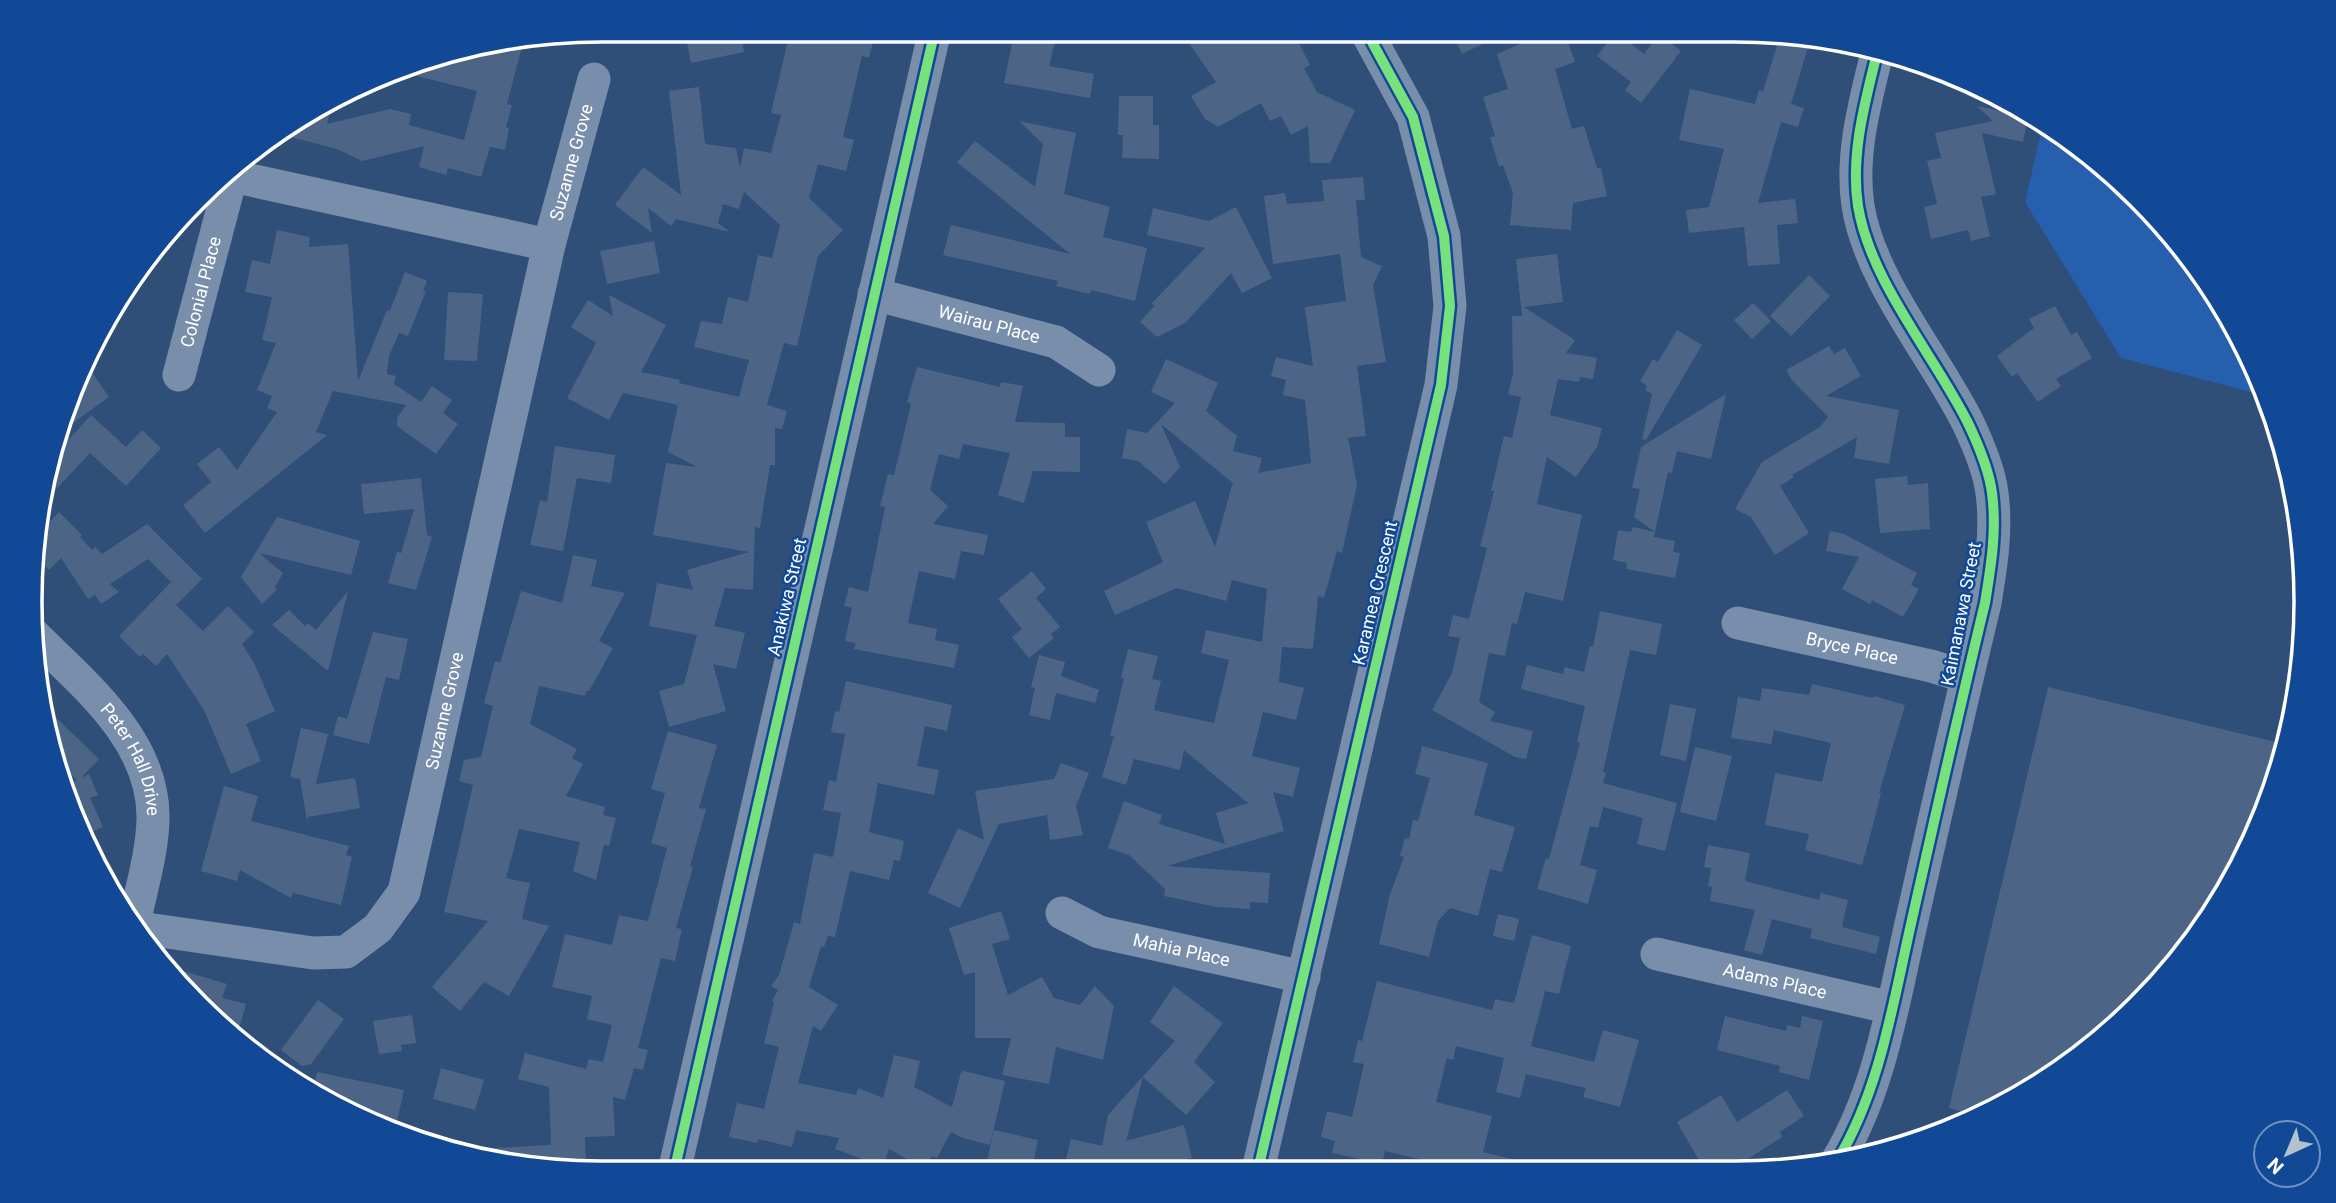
<svg xmlns="http://www.w3.org/2000/svg" width="2336" height="1203" viewBox="0 0 2336 1203" font-family="Roboto,sans-serif">
	<style>
		.green { fill: #255fad }
		.building { fill: #4c6587 }
		.lines { fill: none; stroke-linecap: round; stroke-linejoin: round }
		.minor { stroke: #788eab; stroke-width: 33 }
		.cycleway-casing { stroke: #114996; stroke-width: 15 }
		.cycleway { stroke: #77e17e; stroke-width: 10 }
		.labels { text-anchor: middle; stroke-width: 5; stroke-linejoin: round; paint-order: stroke }
		.street-label { font-size: 18px; fill: #fff; stroke: #114996 }
		.rim { fill: none; stroke: #fff; stroke-width: 3.5 }
	</style>
	<rect width="100%" height="100%" fill="#2f4e78"/>
	<!-- green -->
	<path class="green" d="M2043 123 2083 148 2165 225 2230 316 2266 396 2121 358 2025 202Z"/>
	<!-- building -->
	<path class="building" d="M697 30H740L744 52 691 63 685 32Z
		M823 30H876L869 58 862 56 843 137 854 140 846 171 818 164 809 198 843 230 818 256 797 346 784 343 767 405 787 411 782 429 775 428V465H770L760 528 755 527 753 590 725 588 714 626 745 633 736 669 713 664 726 711 669 727 659 691 684 684 697 635 649 626 657 583 693 590 687 570 749 552 653 535 666 463 697 467 668 452 678 405 623 393 609 420 567 398 596 343 571 327 588 300 613 316 609 295 666 325 641 372 680 380 679 383 739 397 749 360 694 347 701 321 722 324 728 297 748 302 758 255 772 258 780 225 744 192 739 209 723 204 718 223 730 232 676 219 671 226 648 208 652 233 615 205 643 167 681 195 669 91 699 87 705 144 736 148 740 168 744 148 771 153 781 115 771 113 790 31 821 39Z
		M1021 30H1058L1049 66 1094 74 1090 98 1004 83 1014 34 1020 36Z
		M1180 30H1292L1310 65 1304 68 1317 92 1355 110 1330 163H1310L1308 126 1291 135 1281 116 1270 121 1261 103 1218 127 1205 119 1191 96 1216 82Z
		M1451 31H1509L1462 54Z
		M1549 31H1564L1575 62 1555 69 1572 129 1584 126 1597 168H1601L1607 196 1573 203 1571 230 1510 225 1513 193 1503 165 1499 167 1490 137 1495 136 1483 97 1508 89 1497 54Z
		M1616 32 1644 54 1659 34 1681 51 1641 103 1625 90 1631 82 1597 56Z
		M1781 33 1811 37 1791 104 1804 108 1798 127 1781 122 1758 203 1795 199 1798 223 1777 225 1780 264 1748 266 1744 227 1689 233 1686 210 1709 207 1724 149 1679 140 1690 89 1755 104 1759 90 1763 91Z
		M523 43 507 104 512 105 506 127 509 128 505 150 490 147 481 177 448 168 446 175 419 167 424 146 362 161 337 149 279 134 331 107 327 124 390 109 411 114 409 125 464 140 477 91 397 71 417 60Z
		M1119 96H1153V125H1159V159L1122 158 1123 135H1118Z
		M1977 106 2028 117 2023 142 1982 133 1996 194 1981 197 1990 236 1971 241 1968 230 1931 239 1924 207 1937 204 1927 161 1941 158 1935 133 1993 121Z
		M1019 121 1076 133 1064 194 1110 207 1103 237 1147 248 1135 301 1091 290 1090 294 1056 286 1058 281 943 255 951 225 1070 254 957 162 975 141 1035 187 1043 144Z
		M1363 177 1365 200H1356L1361 257 1382 266 1373 285 1386 362 1357 366 1366 436 1348 438 1357 485 1342 553 1337 551 1324 598 1318 596 1313 649 1282 647 1279 682 1304 688 1296 720 1263 712 1252 756 1300 768 1293 797 1273 792 1284 831 1167 866 1270 873 1268 903 1250 902V909L1217 907 1164 896 1165 889 1129 855 1108 848 1124 801 1162 815 1159 824 1225 844 1216 813 1248 803 1184 750 1180 770 1134 759 1126 785 1102 777 1114 736H1110L1124 678H1121L1128 649 1158 656 1152 679 1161 681 1154 710 1214 723 1229 660 1201 653 1206 630 1262 642 1267 589 1232 580 1226 601 1177 588 1115 615 1104 591 1163 562 1146 522 1195 501 1215 547 1232 485 1234 484 1161 424 1180 467 1165 484 1138 461 1122 458 1127 429 1147 433 1175 403 1151 392 1166 359 1218 383 1206 411 1237 436 1233 451 1262 458 1258 473 1311 463 1305 400 1283 395 1286 380 1271 376 1276 357 1313 366 1305 307 1346 301 1340 254 1273 264 1264 196 1285 193 1287 204 1324 201 1322 180Z
		M1236 207 1272 278 1242 293 1231 273 1185 323 1157 337 1140 322 1155 305 1151 304 1205 248 1147 235 1153 208 1209 221Z
		M277 230 310 237 309 247 348 244 358 381 387 310 390 311 405 272 427 281 423 291H426L408 336 399 333 389 356 387 374 396 376 394 384 421 402 432 386 452 400 443 413 458 424 436 454 397 426V418L406 405 333 391 316 432 327 435 205 533 183 505 211 482 197 464 219 447 237 470 277 412 267 408 272 396 257 390 276 343 262 340 272 297 245 292 252 260 270 264Z
		M654 241 660 273 607 284 600 251Z
		M1557 254 1563 302 1524 307 1575 340 1566 353 1597 358 1593 379 1580 377 1579 382 1558 379 1550 415 1602 428 1597 447 1576 477 1547 457 1537 504 1582 515 1563 601 1525 592 1517 624 1512 623 1505 656 1489 653 1479 702 1495 712 1490 721 1533 731 1526 759 1515 757 1432 710 1452 673 1460 638 1448 636 1453 615 1469 619 1487 548 1480 546 1494 491H1491L1504 436 1512 438 1521 397 1508 394 1513 373 1512 316H1522L1516 259Z
		M1809 275 1830 296 1791 336 1770 316Z
		M448 292 483 294 477 361 444 360Z
		M1753 303 1771 321 1752 339 1734 320Z
		M2055 306 2071 335 2077 332 2092 358 2056 379 2061 386 2038 402 2017 373 2012 377 1997 356 2034 328 2029 319Z
		M1677 330 1702 345 1646 440 1642 439 1652 394 1645 390 1647 386 1640 381 1653 359 1658 362Z
		M1829 346 1834 354 1845 348 1861 376 1826 396 1899 410 1889 464 1854 458 1857 437 1792 475 1794 477 1780 486 1809 533 1775 555 1751 517 1735 509 1762 462 1820 427 1828 417 1792 380 1786 370Z
		M88 367 109 397 59 433 71 406Z
		M917 367 1000 387 1001 382 1023 386 1015 422 1065 423V437H1080V472L1033 471 1024 503 998 495 1010 453 963 444 959 459 939 454 930 490 948 506 933 524 988 535 984 555 961 551 955 579 919 571 908 623 937 629 935 640 959 645 954 668 854 649 856 643 845 641 852 608 844 606 849 587 868 592 885 507 880 506 888 474 894 475 911 404 907 402Z
		M1726 394 1711 459 1677 451 1672 473 1668 472 1655 532 1634 517 1640 489 1632 488 1641 447Z
		M91 415 126 447 142 430 161 448 126 486 90 453 45 501 49 458 58 447 60 449Z
		M555 446 615 455 611 483 577 478 563 551 530 545 540 500 547 502Z
		M1907 476 1908 485 1928 483 1930 529 1880 533 1875 479Z
		M421 478 427 535 432 537 416 590 388 583 397 552 401 553 414 509 364 514 361 484Z
		M59 512 82 535 80 537 92 550 95 547 102 554 147 524 202 579 176 605 203 631 228 606 254 632 242 644 254 663 275 711 246 724 261 761 231 774 204 710 167 654 156 666 143 654 140 657 119 636 171 582 148 559 110 584 119 592 101 604 95 595 88 599 61 558 49 570 39 560 42 530Z
		M277 517 360 541 351 575 259 553 283 573 275 587 277 589 262 604 241 577Z
		M1633 527 1655 532 1654 537 1675 541 1673 552 1680 553 1675 578 1626 569 1627 563 1613 560 1618 530 1631 532Z
		M1830 531 1844 534 1917 573 1911 585 1919 589 1903 617 1872 600 1870 604 1842 589 1859 557 1826 551Z
		M573 555 597 560 591 586 625 593 599 641 613 648 589 691H586L585 696 539 686 530 724 577 749 572 758 583 764 566 796 605 807 603 815 616 818 609 846 604 845 596 880 573 871 580 842 519 829 506 878 530 883 522 919 549 926 509 996 484 982 460 1011 432 987 488 921 444 912 473 785 459 781 464 760 481 757 493 706 484 703 495 661 500 663 521 591 562 603Z
		M1032 571 1046 589 1036 598 1060 627 1051 634 1054 638 1029 658 1012 637 1022 629 998 599Z
		M348 591 328 671 272 625 289 610 305 626 308 623 316 630Z
		M1600 611 1662 624 1656 655 1630 650 1603 772 1606 773 1603 783 1677 803 1665 851 1637 844 1643 818 1603 807 1598 828 1590 826 1580 865 1597 870 1588 904 1537 889 1546 858 1549 859 1580 743 1577 742 1585 706 1521 689 1527 665 1563 674 1565 667 1584 672 1590 646 1593 647Z
		M373 632 408 639 399 680 386 677 369 744 333 735 338 716 347 719Z
		M1039 655 1065 662 1061 676 1099 690 1095 703 1056 693 1050 720 1029 715 1035 688 1031 687Z
		M846 681 952 705 947 731 925 726 917 766 939 770 934 795 878 783 869 832 904 841 900 861 894 860 889 880 850 871 835 937 828 936 824 947 821 946 809 987 838 1005 821 1031 813 1026 798 1083 856 1095 858 1088 883 1098 894 1055 920 1061 914 1087 952 1107 961 1072 964 1073 960 1070 1005 1081 990 1145 963 1138 951 1132 937 1158 932 1156 927 1165 916 1159 914 1163 889 1149 883 1167 835 1149 839 1138 796 1130 792 1147 758 1139 757 1143 729 1137 737 1103 764 1109 779 1047 764 1043 774 1002 772 1001 778 990 771 986 779 975 794 922 800 924 814 853 833 857 841 813 823 810 829 780 836 782 845 734 831 732 835 711 839 712Z
		M1812 684 1873 698 1874 696 1905 705 1879 793H1881L1876 814 1862 865 1805 850 1809 834 1765 825 1775 773 1822 782 1831 743 1774 730 1771 744 1731 738 1738 697 1760 701 1762 688 1809 695Z
		M2048 687 2288 745 2247 855 2164 979 2052 1077 1979 1116 1949 1108Z
		M1670 704 1696 709 1686 761 1660 755Z
		M47 709 99 759 81 778 89 774 98 795 90 798 103 827 83 836 73 821 65 786 77 780 60 764Z
		M301 728 328 734 316 784 355 778 360 808 308 817 307 821 300 779 290 777Z
		M668 731 717 745 699 808 706 809 690 866 693 867 676 928 682 929 675 961 661 958 638 1048 648 1050 643 1070 634 1068 625 1100 613 1097 615 1136 585 1137 586 1164 528 1166 477 1158V1149L551 1145 549 1087 518 1079 525 1053 586 1069 589 1059 603 1062 612 1025 587 1019 592 996 552 987 565 934 612 945 619 915 648 921 667 848 651 843 665 793 651 789Z
		M1422 746 1488 763 1474 815 1515 827 1502 872 1490 869 1478 916 1450 908 1438 921 1429 957 1379 944 1390 894 1404 857 1400 856 1405 838 1409 839 1413 820 1418 821 1430 778 1415 774Z
		M1695 747 1732 756 1716 821 1680 812Z
		M1061 763 1089 773 1076 806 1083 835 1050 840 1047 815 999 824 960 908 928 893 958 828 984 840 975 791 1054 779Z
		M224 786 258 796 251 821 349 846 346 855 352 857 341 905 293 893 291 898 240 870 237 881 201 871Z
		M1708 845 1750 853 1745 881 1819 900 1821 893 1848 900 1842 927 1880 937 1876 954 1810 938 1812 929 1772 919 1762 955 1744 950 1755 910 1710 901 1712 887 1708 886 1711 868 1704 867Z
		M1001 911 1010 939 992 944 1008 995 1042 977 1054 998 1080 1005 1095 986 1114 1006 1103 1060 1056 1047 1049 1084 1002 1075 1011 1038H975V972L964 975 949 928Z
		M1498 914 1519 919 1514 941 1493 936Z
		M1532 935 1571 946 1559 994 1545 991 1531 1046 1594 1062 1603 1030 1639 1040 1620 1107 1583 1097 1586 1088 1526 1074 1520 1098 1496 1092 1504 1058 1456 1046 1453 1060 1447 1058 1436 1102 1492 1116 1483 1152 1523 1162V1169H1460L1385 1151 1382 1164 1332 1153 1335 1141 1321 1137 1327 1111 1352 1117 1364 1064 1353 1062 1358 1040 1362 1041 1377 981 1492 1010 1495 999 1514 1003Z
		M183 971 227 984 222 998 246 1004 239 1029 220 1024 179 985Z
		M1174 986 1223 1023 1194 1062 1215 1082 1186 1115 1143 1077 1126 1141 1184 1125 1192 1158 1145 1170 1063 1171 1071 1139 1102 1146 1108 1115 1175 1041 1150 1022Z
		M318 1000 344 1019 311 1064 302 1066 281 1050Z
		M412 1015 416 1043 401 1045 402 1051 379 1054 373 1021Z
		M1725 1016 1786 1031 1787 1025 1800 1028 1802 1016 1823 1021 1809 1080 1779 1072 1780 1066 1717 1050Z
		M441 1068 484 1080 475 1110 433 1099Z
		M317 1072 404 1090 397 1121 383 1118 382 1125 371 1123 361 1119 363 1112 339 1105 340 1098 315 1093 313 1092Z
		M1787 1090 1804 1116 1780 1132 1782 1137 1732 1169H1704L1677 1122 1721 1095 1737 1122Z
		M994 1130 1038 1140 1032 1171H992L994 1163 987 1161Z"/>
	<g class="lines">
		<!-- minor -->
		<g class="minor">
			<path d="M232 176 549 245"/>
			<path id="s1" d="M874 294 1056 342 1099 370"/>
			<path id="s2" d="M179 375 233 170"/>
			<path id="s3" d="M1738 623 1931 666 1967 677"/>
			<path id="s4" d="M32 633C83 684 155 740 153 820 152 853 142 886 135 919"/>
			<path id="s5" d="M1062 913 1099 932 1304 977"/>
			<path id="s6" d="M140 928 313 953 346 952 378 928 404 892 549 245 594 79"/>
			<path id="s7" d="M1657 954 1892 1008"/>
			<path d="M1837 1161C1880 1090 1893 1003 1911 924 1935 817 1959 710 1985 603 1991 566 1997 531 1992 493 1989 469 1978 444 1968 423 1934 355 1870 281 1858 206 1850 153 1866 99 1878 49"/>
			<path d="M1258 1170 1441 385 1450 306 1444 236 1413 117 1366 31"/>
			<path d="M674 1172 935 30"/>
		</g>
		<!-- cycleway casing -->
		<g class="cycleway-casing">
			<path id="cycleway" d="M1837 1161C1880 1090 1893 1003 1911 924 1935 817 1959 710 1985 603 1991 566 1997 531 1992 493 1989 469 1978 444 1968 423 1934 355 1870 281 1858 206 1850 153 1866 99 1878 49
				M1258 1170 1441 385 1450 306 1444 236 1413 117 1366 31
				M674 1172 935 30"/>
		</g>
		<!-- cycleway -->
		<use href="#cycleway" class="cycleway"/>
	</g>
	<g class="labels">
		<!-- street labels -->
		<g class="street-label">
			<text dy="6" stroke="none"><textPath href="#s6" startOffset="1041">Suzanne Grove</textPath></text>
			<text dy="6" stroke="none"><textPath href="#s2" startOffset="86">Colonial Place</textPath></text>
			<text dy="6" stroke="none"><textPath href="#s1" startOffset="119">Wairau Place</textPath></text>
			<text transform="translate(1375 593) rotate(-77)" y="6">Karamea Crescent</text>
			<text transform="translate(787 597) rotate(-77)" y="6">Anakiwa Street</text>
			<text transform="translate(1961 614) rotate(-79)" y="6">Kaimanawa Street</text>
			<text dy="6" stroke="none"><textPath href="#s3" startOffset="117">Bryce Place</textPath></text>
			<text dy="6" stroke="none"><textPath href="#s6" startOffset="478">Suzanne Grove</textPath></text>
			<text dy="6" stroke="none"><textPath href="#s4" startOffset="164">Peter Hall Drive</textPath></text>
			<text dy="6" stroke="none"><textPath href="#s5" startOffset="126">Mahia Place</textPath></text>
			<text dy="6" stroke="none"><textPath href="#s7" startOffset="121">Adams Place</textPath></text>
		</g>
	</g>
	<!-- crop -->
	<path d="M0 0H2336V1203H0ZM601 42H1735A559 559 0 0 1 2294 601V602A559 559 0 0 1 1735 1161H601A559 559 0 0 1 42 602V601A559 559 0 0 1 601 42Z" fill="#114996" fill-rule="evenodd"/>
	<path class="rim" d="M601 42H1735A559 559 0 0 1 2294 601V602A559 559 0 0 1 1735 1161H601A559 559 0 0 1 42 602V601A559 559 0 0 1 601 42Z"/>
	<!-- north arrow -->
	<g transform="translate(2287 1154) rotate(224)"><circle r="33" fill="#114996" stroke="#7092c0" stroke-width="2"/>
	<path d="M0-5L12 26L0 18L-12 26Z" fill="#b6c1d0"/>
	<text y="-10" font-size="19" font-weight="bold" text-anchor="middle" fill="#ffffff">N</text>
	</g>
</svg>
